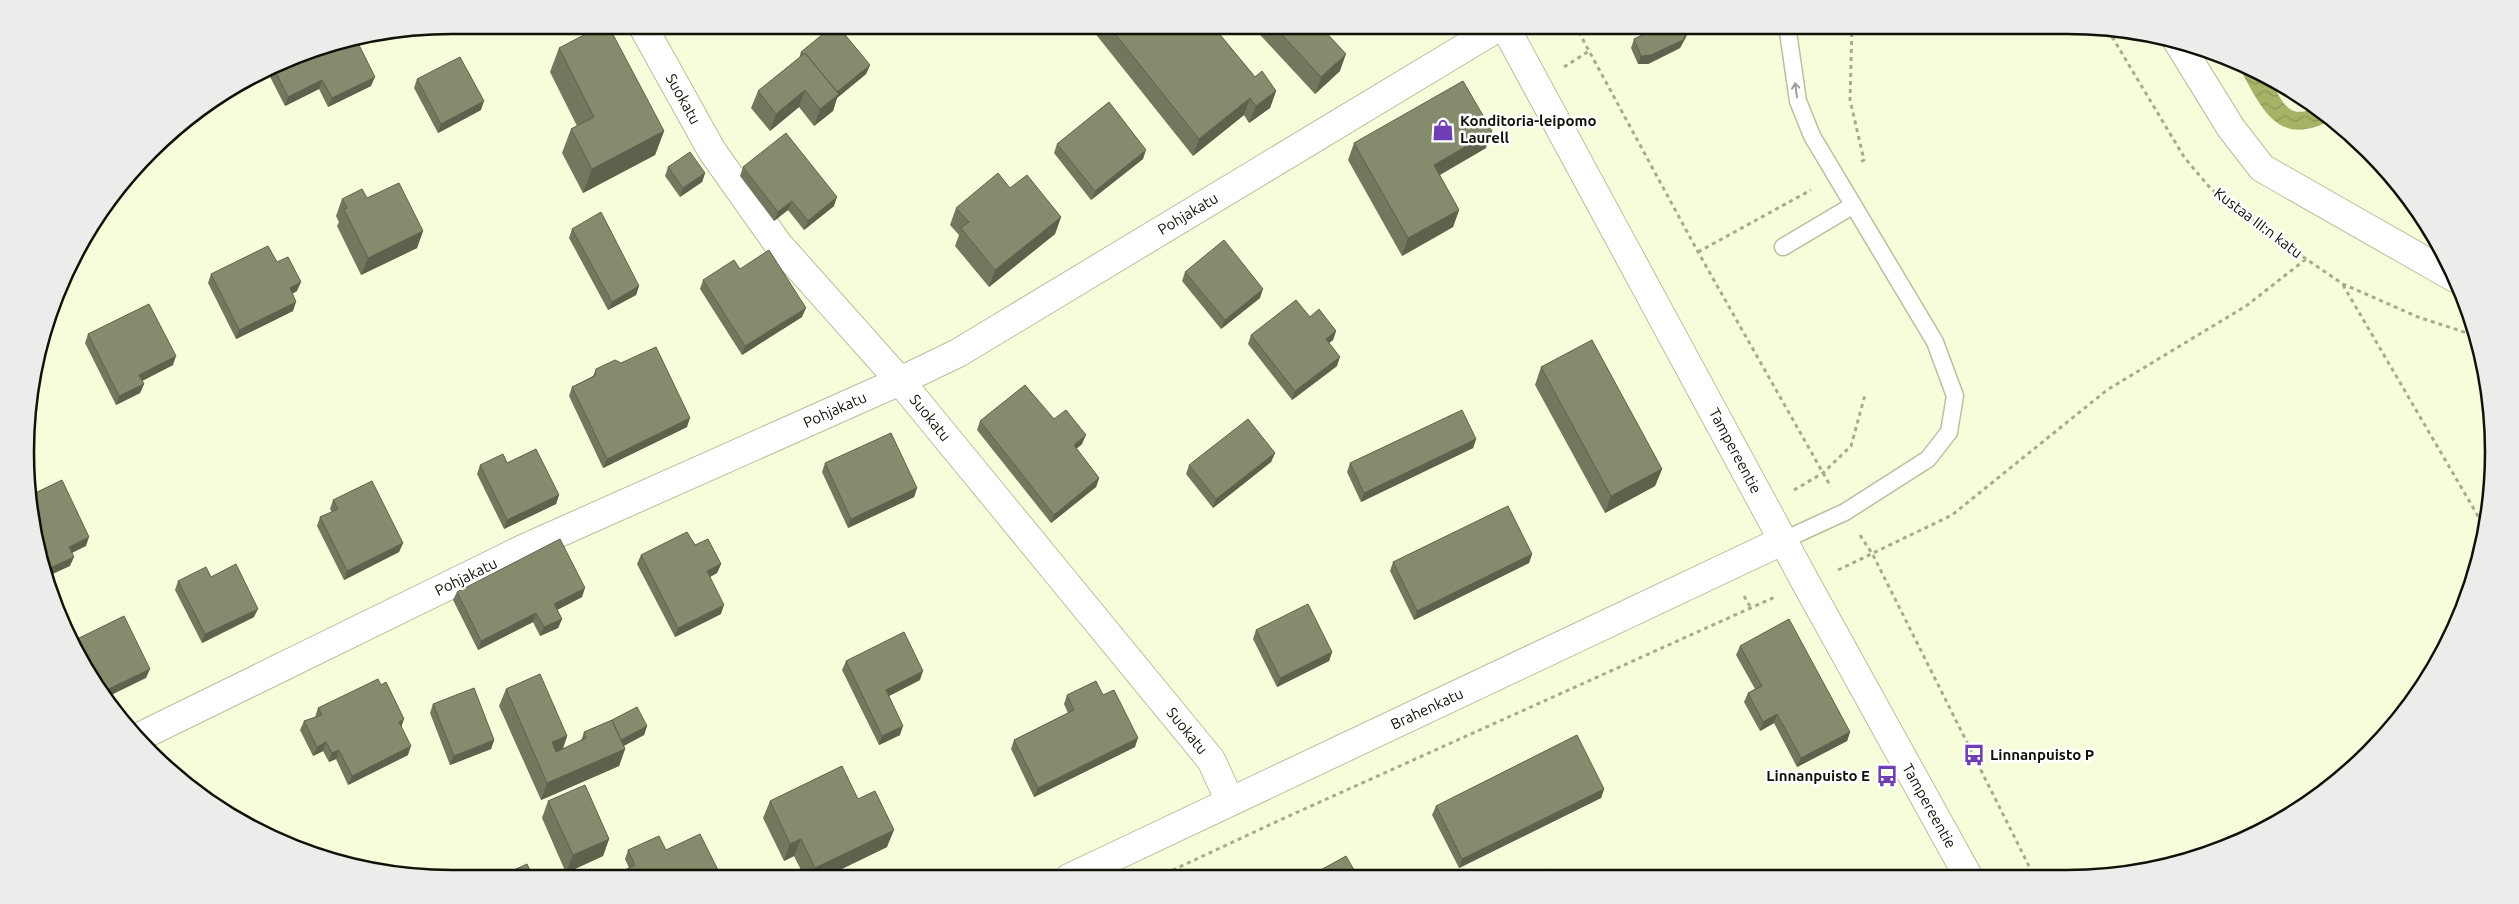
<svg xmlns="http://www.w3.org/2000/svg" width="2519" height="904" viewBox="0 0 2519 904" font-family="Ubuntu,sans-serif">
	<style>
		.water { fill: url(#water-waves) }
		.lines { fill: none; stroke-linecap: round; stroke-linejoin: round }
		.service-casing { stroke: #b8c09f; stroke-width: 19 }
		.minor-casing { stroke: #b8c09f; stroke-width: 30 }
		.secondary-casing { stroke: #b8c09f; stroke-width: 30 }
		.path { stroke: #a5ab91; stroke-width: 3; stroke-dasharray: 4 4; stroke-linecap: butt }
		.service { stroke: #fff; stroke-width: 16 }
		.minor { stroke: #fff; stroke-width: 28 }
		.secondary { stroke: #fff; stroke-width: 28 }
		.wall { fill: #72785e }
		.shaded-wall { fill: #5d624c }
		.building { fill: #858c6d; stroke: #5d624c }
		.oneway { stroke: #9fa09c }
		.labels { text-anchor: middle; stroke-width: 5; stroke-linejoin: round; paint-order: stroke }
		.street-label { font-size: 15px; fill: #101207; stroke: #fff }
		.poi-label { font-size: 15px; font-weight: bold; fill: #101207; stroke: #fff; text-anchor: start }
		.rim { fill: none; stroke: #101207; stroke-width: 2.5 }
	</style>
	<defs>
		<pattern id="water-waves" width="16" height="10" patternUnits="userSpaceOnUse" patternTransform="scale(1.25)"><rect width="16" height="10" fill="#a4b366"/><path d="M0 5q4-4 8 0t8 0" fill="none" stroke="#8c9957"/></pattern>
	</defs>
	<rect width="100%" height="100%" fill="#f5fddb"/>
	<!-- water -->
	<path class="water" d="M2236 62C2245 65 2258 68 2265 75 2282 92 2282 124 2317 107L2333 119C2275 151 2261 105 2236 62Z"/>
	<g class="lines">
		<!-- service casing -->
		<g class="service-casing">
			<path id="service" d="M1783 247 1852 206
				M1784 540 1845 512 1928 459 1949 432 1955 396 1935 342 1812 136 1798 101 1787 25"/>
		</g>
		<!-- minor casing -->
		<g class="minor-casing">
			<path id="minor" d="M642 25 712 151 778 244 900 381 1211 760 1230 801
				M2176 39 2231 128 2262 168 2455 278
				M137 738 525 548 900 381 958 353 1502 25"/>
		</g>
		<!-- secondary casing -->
		<g class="secondary-casing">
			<path id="secondary" d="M1504 25 1806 583 1968 876
				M1069 878 1784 540"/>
		</g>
		<!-- path -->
		<path class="path" d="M1575 25 1698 252 1831 487
			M1852 25 1850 100 1864 160 1860 162
			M2108 30 2184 157 2211 189 2306 259 2343 284 2418 317 2476 336
			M1564 67 1589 51
			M1698 252 1811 190
			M2343 285 2485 528
			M1794 490 1823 473 1851 446 1865 395
			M1860 535 1873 555 2034 876
			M1838 570 1952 515 2107 390 2246 306 2306 259
			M1744 596 1751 608
			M2240 840 2278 820
			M1168 877 1173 870 1280 820 1775 597"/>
		<!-- service -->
		<use href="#service" class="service"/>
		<!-- minor -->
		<use href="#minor" class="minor"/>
		<!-- secondary -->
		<use href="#secondary" class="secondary"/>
	</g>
	<!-- wall -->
	<path class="wall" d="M450 25 430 36 426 28Z
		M1090 25H1212L1255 77 1276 91 1270 108 1249 123 1244 115 1193 156 1090 27Z
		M1251 25H1319L1340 71 1315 94Z
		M1689 28 1686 37 1680 48 1648 64H1638L1631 48 1634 39Z
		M559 48 664 131 655 155 583 193 562 153 571 129 577 126 550 72Z
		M801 52 870 65 866 74 837 98 833 111 814 126 799 107 770 131 751 108 758 91 799 58Z
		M289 57 371 86 328 107 319 89 285 106 267 71Z
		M417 79 481 110 438 133 414 88Z
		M1354 143 1486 148 1440 175 1459 210 1453 227 1402 256 1348 160Z
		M1057 144 1143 159 1091 200 1054 153Z
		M668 167 705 173 702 182 680 197 665 176Z
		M743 167 834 206 804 230 788 210 774 221 740 176Z
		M367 198 423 231 417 248 361 275 337 226 339 222 336 216 342 199Z
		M956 208 1061 217 1055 234 989 287 955 246 959 235 950 225Z
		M572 229 639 286 636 295 608 310 569 238Z
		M277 262 297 291 292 294 293 311 236 339 208 283 211 274Z
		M740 269 802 317 742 355 700 289 703 280Z
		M1185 272 1260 298 1221 329 1182 281Z
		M1310 317 1336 331 1333 340 1329 343 1337 366 1292 400 1248 344 1251 335Z
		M88 334 173 365 142 381 144 384 140 393 116 405 85 343Z
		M621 363 687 427 603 468 569 396 572 387 593 376 596 369Z
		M1541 367 1662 469 1655 486 1605 513 1535 385Z
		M1054 419 1082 444 1076 449 1099 478 1096 487 1051 523 977 430 980 421Z
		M1476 439 1473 448 1361 502 1347 472 1350 463Z
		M1275 453 1271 462 1213 508 1186 474 1189 465Z
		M507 463 559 495 556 504 504 529 477 474 480 465Z
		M825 463 917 488 914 497 848 528 822 472Z
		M333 500 403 543 399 552 344 580 317 526 320 517 332 512 330 509Z
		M695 545 721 564 717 573 710 577 721 614 675 637 637 564 641 555Z
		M1532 554 1529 563 1414 620 1390 571 1393 562Z
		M211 577 254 617 202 643 175 590 178 581Z
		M457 592 582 597 557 610 562 619 558 628 540 636 533 622 478 650 453 600Z
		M1256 630 1332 652 1329 661 1277 687 1253 639Z
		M1740 646 1850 732 1847 741 1797 767 1774 723 1760 731 1744 702 1748 693 1755 689 1736 655Z
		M846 661 920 680 889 696 900 735 879 745 842 670Z
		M506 689 567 736 563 749 581 741 584 732 647 726 644 735 624 746 625 749 619 766 541 800 499 706Z
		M1067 695 1135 747 1034 797 1011 749 1014 740 1068 713 1064 704Z
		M433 704 494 740 491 749 450 765 430 713Z
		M318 708 401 727 408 755 348 785 336 759 329 762 323 751 313 756 300 730 304 721 315 717Z
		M1604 789 1601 798 1459 868 1432 815 1436 806Z
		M858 799 887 847 823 878H805L794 856 784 861 763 818 770 801Z
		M548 801 609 839 603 856 566 873 542 818Z
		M628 850H666L722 878 620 879 623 871 629 868 625 859Z"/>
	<!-- shaded-wall -->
	<path class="shaded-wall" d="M450 25 430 36 433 27Z
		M1689 28 1686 37 1680 48 1648 64H1638L1641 56Z
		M1346 54 1340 71 1315 94 1321 77Z
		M870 65 866 74 837 98 833 111 814 126 820 109 835 94Z
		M375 77 371 86 328 107 332 98Z
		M322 80 319 89 285 106 288 97Z
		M805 90 799 107 770 131 776 114Z
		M1276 91 1270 108 1249 123 1256 106Z
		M1250 98 1244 115 1193 156 1199 139Z
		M484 101 481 110 438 133 441 124Z
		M664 131 655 155 583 193 592 169Z
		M1492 131 1486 148 1427 182 1434 165Z
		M1146 150 1143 159 1091 200 1095 191Z
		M705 173 702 182 680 197 683 188Z
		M837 197 834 206 804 230 808 221Z
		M792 201 788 210 774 221 778 212Z
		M1459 210 1453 227 1402 256 1408 238Z
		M1061 217 1055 234 989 287 995 270Z
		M423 231 417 248 361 275 368 258Z
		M301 282 297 291 286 297 290 288Z
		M639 286 636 295 608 310 612 302Z
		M1263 289 1260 298 1221 329 1225 320Z
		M296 302 293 311 236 339 239 330Z
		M806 308 802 317 742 355 745 346Z
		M1336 331 1333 340 1322 348 1326 339Z
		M176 356 173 365 136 384 139 375Z
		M1340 357 1337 366 1292 400 1295 391Z
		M144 384 140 393 116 405 119 396Z
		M690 418 687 427 603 468 607 459Z
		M1086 435 1082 444 1070 454 1074 445Z
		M1476 439 1473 448 1361 502 1364 493Z
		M1275 453 1271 462 1213 508 1216 499Z
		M1662 469 1655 486 1605 513 1611 496Z
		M1099 478 1096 487 1051 523 1054 515Z
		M917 488 914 497 848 528 851 519Z
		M559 495 556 504 504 529 507 520Z
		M89 537 86 546 66 556 69 547Z
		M403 543 399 552 344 580 347 571Z
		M1532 554 1529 563 1414 620 1417 611Z
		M74 557 70 566 46 577 43 571Z
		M721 564 717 573 704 580 707 571Z
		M585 588 582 597 551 613 554 604Z
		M724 605 721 614 675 637 678 628Z
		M258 609 254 617 202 643 205 634Z
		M536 613 533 622 478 650 481 641Z
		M562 619 558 628 540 636 544 627Z
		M1332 652 1329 661 1277 687 1280 678Z
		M150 669 146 678 105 698 100 693Z
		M923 671 920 680 883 699 886 690Z
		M1777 714 1774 723 1760 731 1763 722Z
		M404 719 401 728 399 722Z
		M647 726 644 735 615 750 618 741Z
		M903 726 900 735 879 745 882 736Z
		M1850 732 1847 741 1797 767 1801 758Z
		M567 736 561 753 546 760 552 742Z
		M1138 738 1135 747 1034 797 1038 788Z
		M494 740 491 749 450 765 454 756Z
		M326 742 323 751 313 756 317 747Z
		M411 746 408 755 348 785 352 776Z
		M625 749 619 766 541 800 547 783Z
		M339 750 336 759 329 762 332 753Z
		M1604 789 1601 798 1459 868 1462 859Z
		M894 830 887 847 823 878H811L815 868Z
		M609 839 603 856 566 873 573 855Z
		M801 839 794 856 784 861 790 844Z"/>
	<!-- building -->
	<path class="building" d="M603 25H608L664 131 592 169 571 129 594 117 559 48Z
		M834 25H837L870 65 837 92 805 53 803 55 801 52Z
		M1108 25H1212L1255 77 1262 71 1276 91 1256 106 1250 98 1199 139Z
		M1273 25H1319L1346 54 1321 77Z
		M1663 25H1688L1689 28 1683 40 1651 55 1641 56 1634 39Z
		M355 37 375 77 332 98 322 80 288 97 273 67 289 57Z
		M805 53 839 94 820 109 805 90 776 114 758 91Z
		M460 57 484 101 441 124 417 79Z
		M1463 81 1492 131 1434 165 1459 210 1408 238 1354 143Z
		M1109 102 1146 150 1095 191 1057 144Z
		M786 133 837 197 808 221 792 201 778 212 743 167Z
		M690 152 705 173 683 188 668 167Z
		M998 173 1010 188 1027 175 1061 217 995 270 961 228 969 222 956 208Z
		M399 183 423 231 368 258 344 209 347 208 342 199 362 189 367 198Z
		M601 212 639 286 612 302 572 229Z
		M1224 240 1263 289 1225 320 1185 272Z
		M268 246 277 262 288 257 301 282 290 288 296 302 239 330 211 274Z
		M769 250 806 308 745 346 703 280 734 260 740 269Z
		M1296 300 1310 317 1319 309 1336 331 1326 339 1340 357 1295 391 1251 335Z
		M149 304 176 356 139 375 144 384 119 396 88 334Z
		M1592 340 1662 469 1611 496 1541 367Z
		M656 347 690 418 607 459 572 387 595 376 596 369 615 360 621 363Z
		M1025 385 1054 419 1066 410 1086 435 1074 445 1099 478 1054 515 980 421Z
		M1462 410 1476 439 1364 493 1350 463Z
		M1248 419 1275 453 1216 499 1189 465Z
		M891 433 917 488 851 519 825 463Z
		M536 449 559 495 507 520 480 465 503 454 507 463Z
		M62 480 89 537 69 547 74 557 43 571 39 562 29 496Z
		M372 481 403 543 347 571 320 517 338 509 333 500Z
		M1508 506 1532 554 1417 611 1393 562Z
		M687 532 695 545 708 539 721 564 707 571 724 605 678 628 641 555Z
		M560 539 585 588 554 604 562 619 544 627 536 613 481 641 457 592Z
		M236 564 258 609 205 634 178 581 206 567 211 577Z
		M1308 604 1332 652 1280 678 1256 630Z
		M124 616 150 669 100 693 97 689 75 640Z
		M1789 619 1850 732 1801 758 1777 714 1763 722 1748 693 1762 686 1740 646Z
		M904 632 923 671 886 690 903 726 882 736 846 661Z
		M540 674 567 736 552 742 556 752 586 738 584 732 612 720 625 749 547 783 506 689Z
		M378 679 381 685 386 682 404 719 399 722 411 746 352 776 339 750 332 753 326 742 317 747 304 721 322 715 318 708Z
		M1096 681 1103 695 1114 690 1138 738 1038 788 1014 740 1074 710 1067 695Z
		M474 688 494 740 454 756 433 704Z
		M637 707 647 726 621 740 612 720Z
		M1577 735 1604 789 1462 859 1436 806Z
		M168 762 174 773 163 765Z
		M842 766 858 799 875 791 894 830 815 868 801 839 790 844 770 801Z
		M585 785 609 839 573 855 548 801Z
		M700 834 722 878 627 879 623 871 635 865 628 850 659 836 666 850Z
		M1346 856 1358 877H1308Z
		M527 864 534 879H494Z
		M1551 869 1555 877H1535Z"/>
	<!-- one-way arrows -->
	<defs><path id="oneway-shaft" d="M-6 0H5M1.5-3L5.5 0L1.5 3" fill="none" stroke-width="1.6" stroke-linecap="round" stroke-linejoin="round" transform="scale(1.25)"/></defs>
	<use class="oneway" href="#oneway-shaft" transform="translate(1796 90) rotate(-98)"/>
	<!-- icons -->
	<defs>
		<g id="shop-bare" transform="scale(1.725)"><path d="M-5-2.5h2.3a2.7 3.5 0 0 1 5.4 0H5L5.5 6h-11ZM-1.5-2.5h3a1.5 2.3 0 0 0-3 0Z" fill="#6f3eb5" stroke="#fff" stroke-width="2.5" paint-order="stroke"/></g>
		<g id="bus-bare" transform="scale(1.725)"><path d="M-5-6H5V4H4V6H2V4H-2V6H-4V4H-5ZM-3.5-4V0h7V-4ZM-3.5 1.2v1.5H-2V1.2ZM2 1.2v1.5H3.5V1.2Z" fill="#6f3eb5" stroke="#fff" stroke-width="2.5" paint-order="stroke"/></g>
	</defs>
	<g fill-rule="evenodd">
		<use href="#shop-bare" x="1443" y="130"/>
		<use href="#bus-bare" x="1974" y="755"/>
		<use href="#bus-bare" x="1887" y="776"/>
	</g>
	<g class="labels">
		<!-- street labels -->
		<g class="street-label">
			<text transform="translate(683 99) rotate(61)" y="5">Suokatu</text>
			<text transform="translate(1188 214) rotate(-31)" y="5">Pohjakatu</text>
			<text transform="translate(2258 223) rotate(37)" y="5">Kustaa III:n katu</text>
			<text transform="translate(835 410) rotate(-24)" y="5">Pohjakatu</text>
			<text transform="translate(930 418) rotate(51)" y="5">Suokatu</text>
			<text transform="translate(1735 451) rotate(62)" y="5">Tampereentie</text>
			<text transform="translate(466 577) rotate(-26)" y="5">Pohjakatu</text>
			<text transform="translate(1427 709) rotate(-25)" y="5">Brahenkatu</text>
			<text transform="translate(1187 731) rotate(51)" y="5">Suokatu</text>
			<text transform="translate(1929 806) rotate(61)" y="5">Tampereentie</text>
		</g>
		<!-- poi labels -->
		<g class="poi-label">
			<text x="1460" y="126">Konditoria-leipomo<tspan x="1460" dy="17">Laurell</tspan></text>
			<text x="1990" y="760">Linnanpuisto P</text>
			<text x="1870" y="781" text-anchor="end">Linnanpuisto E</text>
		</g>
	</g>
	<!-- crop -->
	<path d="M0 0H2519V904H0ZM452 34H2067A418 418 0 0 1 2485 452V452A418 418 0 0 1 2067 870H452A418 418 0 0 1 34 452V452A418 418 0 0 1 452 34Z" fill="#ececeb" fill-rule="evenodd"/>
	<path class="rim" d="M452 34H2067A418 418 0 0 1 2485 452V452A418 418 0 0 1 2067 870H452A418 418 0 0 1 34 452V452A418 418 0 0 1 452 34Z"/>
</svg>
